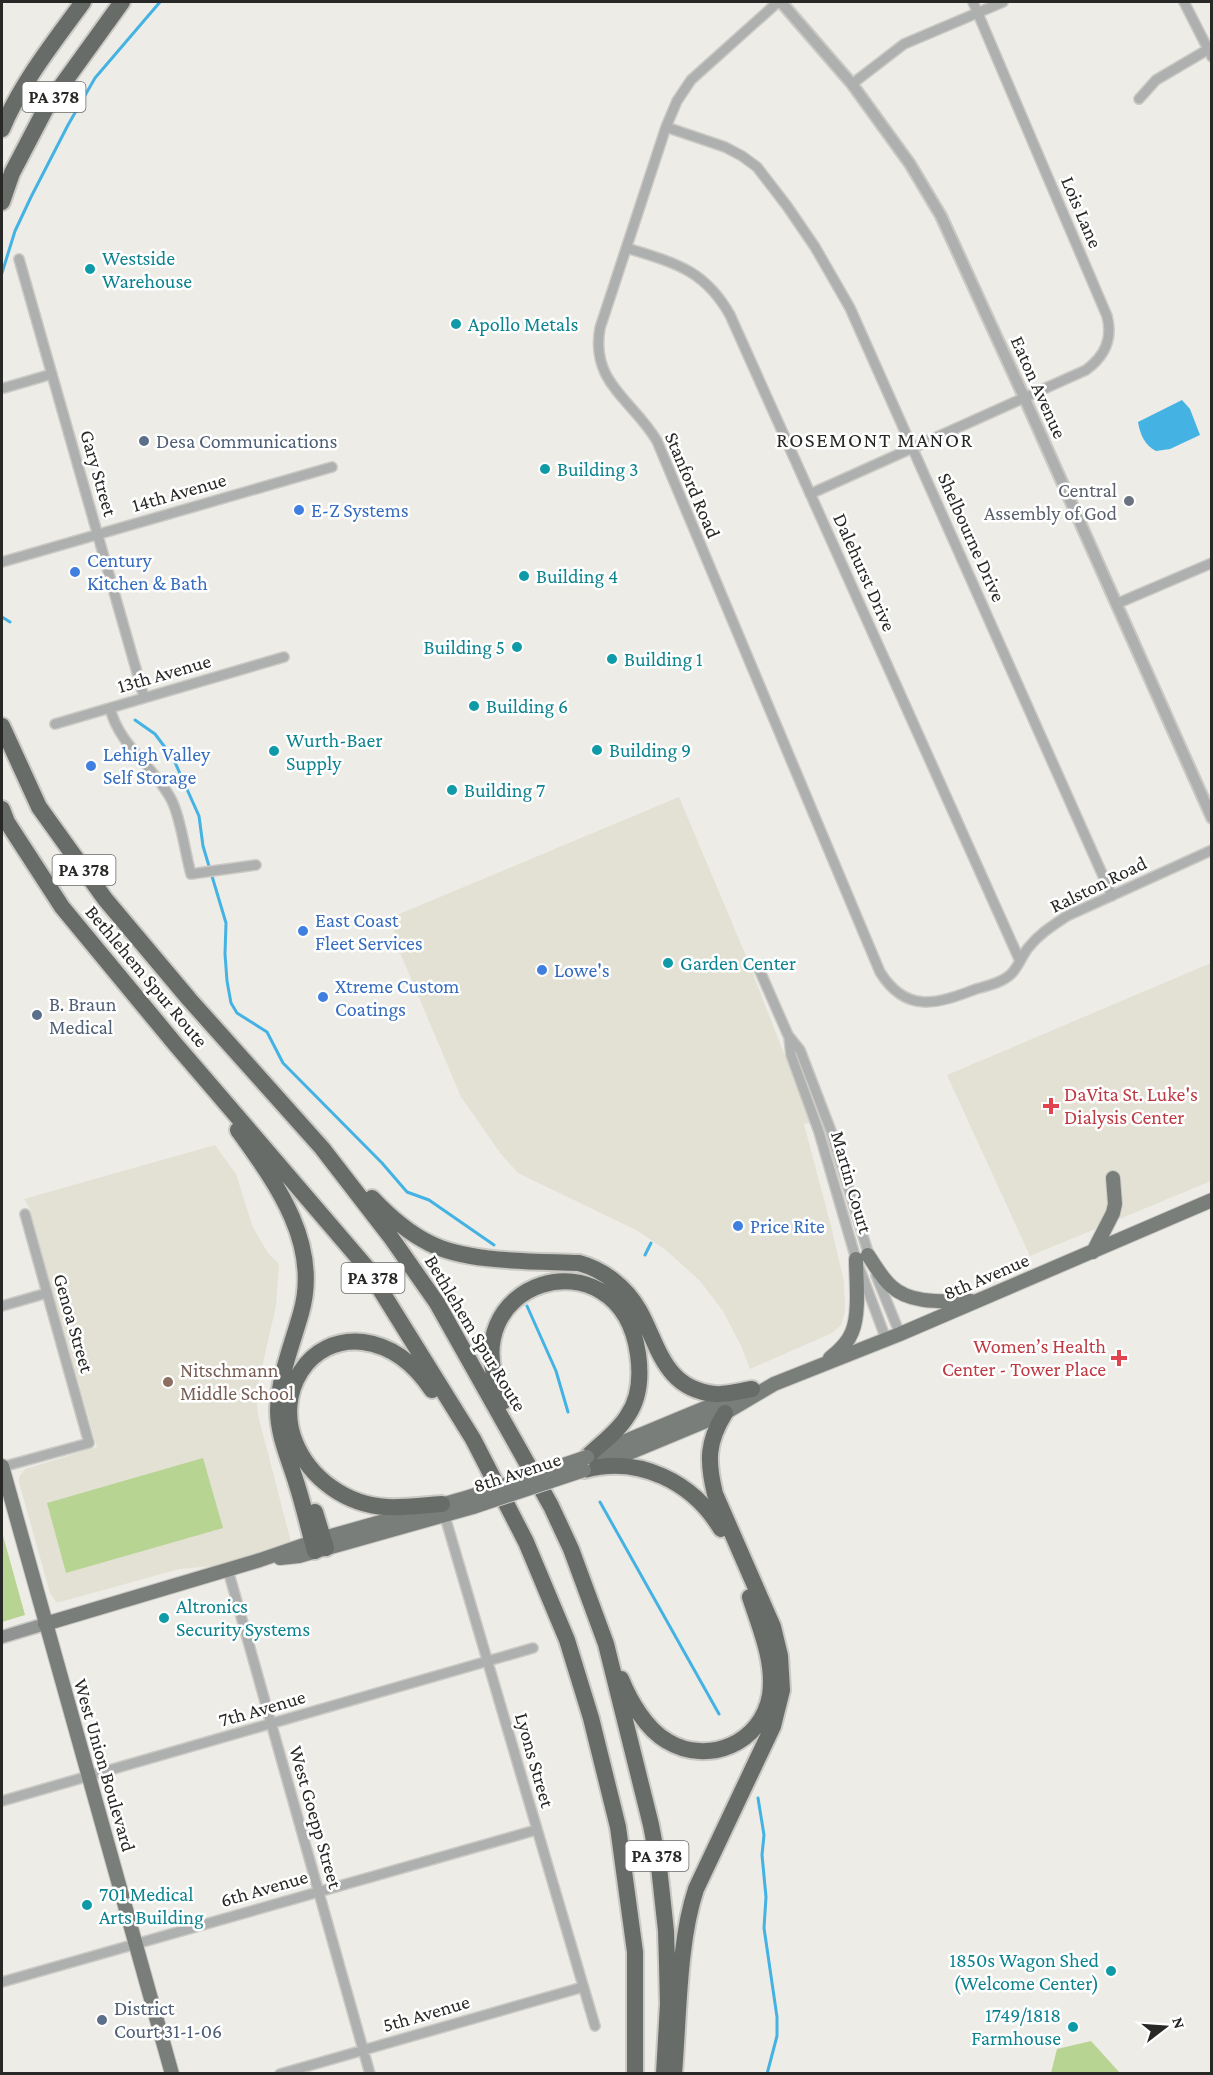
<svg xmlns="http://www.w3.org/2000/svg" width="1213" height="2075" viewBox="0 0 1213 2075" font-family="'Crimson Pro',serif">
	<style>
		.built { fill: #e3e1d4 }
		.green { fill: #b8d492 }
		.water { fill: #44b2e3 }
		.lines { fill: none; stroke-linecap: round; stroke-linejoin: round }
		.stream { stroke: #44b2e3; stroke-width: 3 }
		.minor-casing { stroke: #cac9c4; stroke-width: 12 }
		.tertiary-casing { stroke: #cac9c4; stroke-width: 14 }
		.secondary-casing { stroke: #cac9c4; stroke-width: 15 }
		.primary-casing { stroke: #cac9c4; stroke-width: 16 }
		.motorway-casing { stroke: #cac9c4; stroke-width: 20 }
		.minor { stroke: #aeb0af; stroke-width: 9 }
		.tertiary { stroke: #aeb0af; stroke-width: 10 }
		.secondary { stroke: #909391; stroke-width: 12 }
		.primary { stroke: #7a7e7b; stroke-width: 14 }
		.motorway { stroke: #686c69; stroke-width: 16 }
		.primary-bridge-casing { stroke: #cac9c4; stroke-width: 16; stroke-linecap: butt }
		.primary-bridge { stroke: #7a7e7b; stroke-width: 14 }
		.culture-dot { fill: #0f9aa8; stroke: #fff; stroke-width: 2 }
		.service-dot { fill: #5c6f8a; stroke: #fff; stroke-width: 2 }
		.worship-dot { fill: #6b7280; stroke: #fff; stroke-width: 2 }
		.shop-dot { fill: #3f7fe0; stroke: #fff; stroke-width: 2 }
		.health-dot { fill: #e0444e; stroke: #fff; stroke-width: 2 }
		.education-dot { fill: #8d6e63; stroke: #fff; stroke-width: 2 }
		.labels { text-anchor: middle; stroke-width: 5; stroke-linejoin: round; paint-order: stroke }
		.shield { fill: #fff; stroke: #686867; stroke-width: 1.5 }
		.shield-label { font-size: 18px; font-weight: bold; fill: #282826 }
		.street-label { font-size: 20px; fill: #282826; stroke: #fff }
		.culture-label { font-size: 20px; fill: #0d838f; stroke: #fff; text-anchor: start }
		.service-label { font-size: 20px; fill: #4e5e75; stroke: #fff; text-anchor: start }
		.worship-label { font-size: 20px; fill: #5b616d; stroke: #fff; text-anchor: end }
		.shop-label { font-size: 20px; fill: #366cbe; stroke: #fff; text-anchor: start }
		.health-label { font-size: 20px; fill: #be3a42; stroke: #fff; text-anchor: start }
		.education-label { font-size: 20px; fill: #785e54; stroke: #fff; text-anchor: start }
		.neighbourhood-label { font-size: 21px; letter-spacing: 1.5px; fill: #282826; stroke: #fff }
	</style>
	<rect width="100%" height="100%" fill="#edece7"/>
	<!-- built -->
	<path class="built" d="M679 797 746 956 811 1123 804 1124 832 1230 844 1282 845 1312 841 1325 832 1333 750 1369 742 1348 723 1311 700 1281 667 1251 638 1231 518 1173 501 1154 461 1097 396 943 392 917Z
		M1211 963V1181L1030 1256 947 1075Z
		M215 1145 236 1174 252 1225 259 1238 268 1253 279 1264 276 1306 256 1393 258 1415 291 1542 213 1566 179 1569 60 1602H56L50 1593 19 1482V1477L25 1469 97 1447 29 1207 24 1199Z"/>
	<!-- green -->
	<path class="green" d="M203 1458 223 1528 66 1573 47 1503Z
		M2 1532 25 1615 2 1622Z
		M1091 2041 1120 2073H1051L1057 2049Z"/>
	<!-- water -->
	<path class="water" d="M1182 400 1190 409 1200 435 1170 449 1156 451C1145 446 1140 434 1138 422Z"/>
	<g class="lines">
		<!-- stream -->
		<path class="stream" d="M2 273 15 231 31 197 68 125 95 78 160 2
			M2 617 10 622
			M135 720 155 734 173 758 199 816 203 846 226 923 225 954 227 981 231 1003 237 1013 267 1032 283 1063 382 1163 407 1192 429 1200 494 1245
			M645 1255 651 1243
			M527 1306 556 1371 568 1412
			M600 1502 719 1714
			M758 1798 764 1835 762 1855 766 1897 764 1928 777 2017V2036L767 2074"/>
		<!-- minor casing -->
		<g class="minor-casing">
			<path id="minor" d="M778 2 691 80 677 101 666 127 600 328C590 383 633 400 657 441L880 972C906 1014 937 1004 976 989 987 986 1001 983 1010 975 1018 968 1021 957 1028 948 1039 934 1052 926 1067 916L1212 850
				M1184 2 1212 57
				M852 84 904 44 1003 2
				M1139 99 1156 80 1207 50
				M666 127 725 147 742 156 757 167 787 206 815 247 850 308 1112 896
				M627 248C674 263 704 269 730 315L1020 961
				M19 259 144 697
				M4 388 52 374
				M810 494 1086 370C1105 356 1113 339 1107 316L973 2
				M2 562 332 467
				M1116 604 1212 563
				M110 708C119 746 155 767 172 801 181 819 185 853 191 874L256 865
				M55 724 284 657
				M759 969 788 1035 800 1050 831 1131 870 1259
				M789 1037 791 1055 819 1132 856 1259 886 1339
				M876 1275 900 1334
				M2 1306 47 1293
				M2 1467 89 1443 25 1214
				M443 1510 595 2026
				M228 1570 370 2074
				M2 1801 533 1648
				M2 1982 536 1830
				M280 2074 583 1987"/>
		</g>
		<!-- tertiary casing -->
		<g class="tertiary-casing">
			<path id="tertiary" d="M781 2 852 84 910 164 941 216 1024 397 1212 818"/>
		</g>
		<!-- secondary casing -->
		<g class="secondary-casing">
			<path id="secondary" d="M2 1637 45 1624"/>
		</g>
		<!-- primary casing -->
		<g class="primary-casing">
			<path id="primary" d="M1093 1252 1113 1213 1115 1204 1113 1178
				M868 1255C875 1266 882 1278 891 1286 911 1305 946 1301 971 1301
				M830 1358C839 1351 848 1343 852 1332 860 1313 856 1280 856 1259
				M592 1455 734 1396
				M600 1465 725 1413 774 1384 900 1334 1212 1200
				M2 1466 172 2074
				M280 1558 299 1556 473 1507
				M45 1624 260 1560 324 1538 469 1497"/>
		</g>
		<!-- motorway casing -->
		<g class="motorway-casing">
			<path id="motorway" d="M2 129C21 83 54 42 83 2
				M2 202 12 173 47 106 122 2
				M2 726 39 807 105 899 189 999 322 1148 390 1236 437 1303 551 1506 571 1549 606 1644 651 1825 659 1867 666 1931 667 1963 668 2004 664 2074
				M2 809 7 822 62 907 176 1045 367 1268 473 1439 526 1542 567 1640 591 1718 618 1827 635 1952V2074
				M238 1130C276 1183 321 1244 301 1313 292 1345 279 1376 278 1410 278 1436 290 1461 297 1485 304 1507 309 1530 315 1551
				M372 1198C389 1216 407 1232 429 1243 467 1263 535 1261 579 1263 604 1270 626 1287 639 1310 659 1346 664 1389 715 1394 727 1395 740 1391 752 1389
				M432 1390C416 1366 393 1346 363 1342 308 1336 275 1393 295 1442 310 1479 347 1505 387 1507 405 1508 424 1505 442 1504
				M504 1401C444 1280 620 1228 638 1354 641 1375 640 1397 628 1415 618 1432 600 1444 587 1457
				M584 1470C639 1455 693 1482 721 1529
				M315 1512 326 1548
				M621 1679C630 1701 646 1729 667 1741 708 1766 762 1743 770 1695 775 1662 760 1628 750 1597
				M674 2073C679 2016 678 1943 696 1889L773 1726 782 1690 780 1656 773 1627 715 1494C707 1461 707 1442 725 1413"/>
		</g>
		<!-- minor -->
		<use href="#minor" class="minor"/>
		<!-- tertiary -->
		<use href="#tertiary" class="tertiary"/>
		<!-- secondary -->
		<use href="#secondary" class="secondary"/>
		<!-- primary -->
		<use href="#primary" class="primary"/>
		<!-- motorway -->
		<use href="#motorway" class="motorway"/>
		<!-- primary-bridge casing -->
		<g class="primary-bridge-casing">
			<path id="primary-bridge" d="M469 1497 587 1457
				M473 1507 584 1470"/>
		</g>
		<!-- primary-bridge -->
		<use href="#primary-bridge" class="primary-bridge"/>
	</g>
	<!-- markers -->
	<g class="culture-dot">
		<circle cx="90" cy="269" r="6"/>
		<circle cx="456" cy="324" r="6"/>
		<circle cx="545" cy="469" r="6"/>
		<circle cx="524" cy="576" r="6"/>
		<circle cx="517" cy="647" r="6"/>
		<circle cx="612" cy="659" r="6"/>
		<circle cx="474" cy="706" r="6"/>
		<circle cx="597" cy="750" r="6"/>
		<circle cx="274" cy="751" r="6"/>
		<circle cx="452" cy="790" r="6"/>
		<circle cx="668" cy="963" r="6"/>
		<circle cx="164" cy="1618" r="6"/>
		<circle cx="87" cy="1905" r="6"/>
		<circle cx="1111" cy="1971" r="6"/>
		<circle cx="1073" cy="2027" r="6"/>
	</g>
	<g class="service-dot">
		<circle cx="144" cy="441" r="6"/>
		<circle cx="37" cy="1015" r="6"/>
		<circle cx="102" cy="2020" r="6"/>
	</g>
	<circle class="worship-dot" cx="1129" cy="501" r="6"/>
	<g class="shop-dot">
		<circle cx="299" cy="510" r="6"/>
		<circle cx="75" cy="572" r="6"/>
		<circle cx="91" cy="766" r="6"/>
		<circle cx="303" cy="931" r="6"/>
		<circle cx="542" cy="970" r="6"/>
		<circle cx="323" cy="997" r="6"/>
		<circle cx="738" cy="1226" r="6"/>
	</g>
	<g class="health-dot">
		<path d="M1048 1097h6v6h6v6h-6v6h-6v-6h-6v-6h6z"/>
		<path d="M1116 1349h6v6h6v6h-6v6h-6v-6h-6v-6h6z"/>
	</g>
	<circle class="education-dot" cx="168" cy="1382" r="6"/>
	<g class="labels">
		<!-- shield labels -->
		<g class="shield">
			<rect x="22.5" y="82" width="63" height="30" rx="4.5"/>
			<rect x="52.5" y="855" width="63" height="30" rx="4.5"/>
			<rect x="341.5" y="1263" width="63" height="30" rx="4.5"/>
			<rect x="625.5" y="1841" width="63" height="30" rx="4.5"/>
		</g>
		<g class="shield-label">
			<text x="54" y="103">PA 378</text>
			<text x="84" y="876">PA 378</text>
			<text x="373" y="1284">PA 378</text>
			<text x="657" y="1862">PA 378</text>
		</g>
		<!-- street labels -->
		<g class="street-label">
			<text transform="translate(1082 212) rotate(67)" y="7">Lois Lane</text>
			<text transform="translate(1039 387) rotate(66)" y="7">Eaton Avenue</text>
			<text transform="translate(99 473) rotate(74)" y="7">Gary Street</text>
			<text transform="translate(693 485) rotate(67)" y="7">Stanford Road</text>
			<text transform="translate(179 492) rotate(-16)" y="7">14th Avenue</text>
			<text transform="translate(972 537) rotate(66)" y="7">Shelbourne Drive</text>
			<text transform="translate(865 572) rotate(66)" y="7">Dalehurst Drive</text>
			<text transform="translate(164 673) rotate(-16)" y="7">13th Avenue</text>
			<text transform="translate(1098 884) rotate(-26)" y="7">Ralston Road</text>
			<text transform="translate(147 976) rotate(50)" y="7">Bethlehem Spur Route</text>
			<text transform="translate(852 1182) rotate(74)" y="7">Martin Court</text>
			<text transform="translate(986 1276) rotate(-23)" y="7">8th Avenue</text>
			<text transform="translate(74 1323) rotate(74)" y="7">Genoa Street</text>
			<text transform="translate(476 1333) rotate(59)" y="7">Bethlehem Spur Route</text>
			<text transform="translate(517 1472) rotate(-18)" y="7">8th Avenue</text>
			<text transform="translate(262 1708) rotate(-16)" y="7">7th Avenue</text>
			<text transform="translate(535 1760) rotate(74)" y="7">Lyons Street</text>
			<text transform="translate(105 1765) rotate(74)" y="7">West Union Boulevard</text>
			<text transform="translate(316 1817) rotate(74)" y="7">West Goepp Street</text>
			<text transform="translate(264 1888) rotate(-16)" y="7">6th Avenue</text>
			<text transform="translate(426 2013) rotate(-16)" y="7">5th Avenue</text>
		</g>
		<!-- culture labels -->
		<g class="culture-label">
			<text x="102" y="265">Westside<tspan x="102" dy="23">Warehouse</tspan></text>
			<text x="468" y="331">Apollo Metals</text>
			<text x="557" y="476">Building 3</text>
			<text x="536" y="583">Building 4</text>
			<text x="505" y="654" text-anchor="end">Building 5</text>
			<text x="624" y="666">Building 1</text>
			<text x="486" y="713">Building 6</text>
			<text x="286" y="747">Wurth-Baer<tspan x="286" dy="23">Supply</tspan></text>
			<text x="609" y="757">Building 9</text>
			<text x="464" y="797">Building 7</text>
			<text x="680" y="970">Garden Center</text>
			<text x="176" y="1613">Altronics<tspan x="176" dy="23">Security Systems</tspan></text>
			<text x="99" y="1901">701 Medical<tspan x="99" dy="23">Arts Building</tspan></text>
			<text x="1099" y="1967" text-anchor="end">1850s Wagon Shed<tspan x="1099" dy="23">(Welcome Center)</tspan></text>
			<text x="1061" y="2022" text-anchor="end">1749/1818<tspan x="1061" dy="23">Farmhouse</tspan></text>
		</g>
		<!-- service labels -->
		<g class="service-label">
			<text x="156" y="448">Desa Communications</text>
			<text x="49" y="1011">B. Braun<tspan x="49" dy="23">Medical</tspan></text>
			<text x="114" y="2015">District<tspan x="114" dy="23">Court 31-1-06</tspan></text>
		</g>
		<!-- worship labels -->
		<g class="worship-label">
			<text x="1117" y="497">Central<tspan x="1117" dy="23">Assembly of God</tspan></text>
		</g>
		<!-- shop labels -->
		<g class="shop-label">
			<text x="311" y="517">E-Z Systems</text>
			<text x="87" y="567">Century<tspan x="87" dy="23">Kitchen &amp; Bath</tspan></text>
			<text x="103" y="761">Lehigh Valley<tspan x="103" dy="23">Self Storage</tspan></text>
			<text x="315" y="927">East Coast<tspan x="315" dy="23">Fleet Services</tspan></text>
			<text x="554" y="977">Lowe's</text>
			<text x="335" y="993">Xtreme Custom<tspan x="335" dy="23">Coatings</tspan></text>
			<text x="750" y="1233">Price Rite</text>
		</g>
		<!-- health labels -->
		<g class="health-label">
			<text x="1064" y="1101">DaVita St. Luke's<tspan x="1064" dy="23">Dialysis Center</tspan></text>
			<text x="1106" y="1353" text-anchor="end">Women’s Health<tspan x="1106" dy="23">Center - Tower Place</tspan></text>
		</g>
		<!-- education labels -->
		<g class="education-label">
			<text x="180" y="1377">Nitschmann<tspan x="180" dy="23">Middle School</tspan></text>
		</g>
		<!-- neighbourhood labels -->
		<g class="neighbourhood-label">
			<text x="875" y="447">ROSEMONT MANOR</text>
		</g>
	</g>
	<!-- border -->
	<rect width="1213" height="2075" fill="none" stroke="#282826" stroke-width="6"/>
	<!-- north arrow -->
	<g transform="translate(1165 2027) rotate(73)" stroke="#ffffff" stroke-width="4.5" paint-order="stroke">
	<path d="M0-4.5L10 22L0 15L-10 22Z" fill="#282826"/>
	<text y="-9" font-size="16" font-weight="bold" text-anchor="middle" fill="#282826">N</text>
	</g>
</svg>
